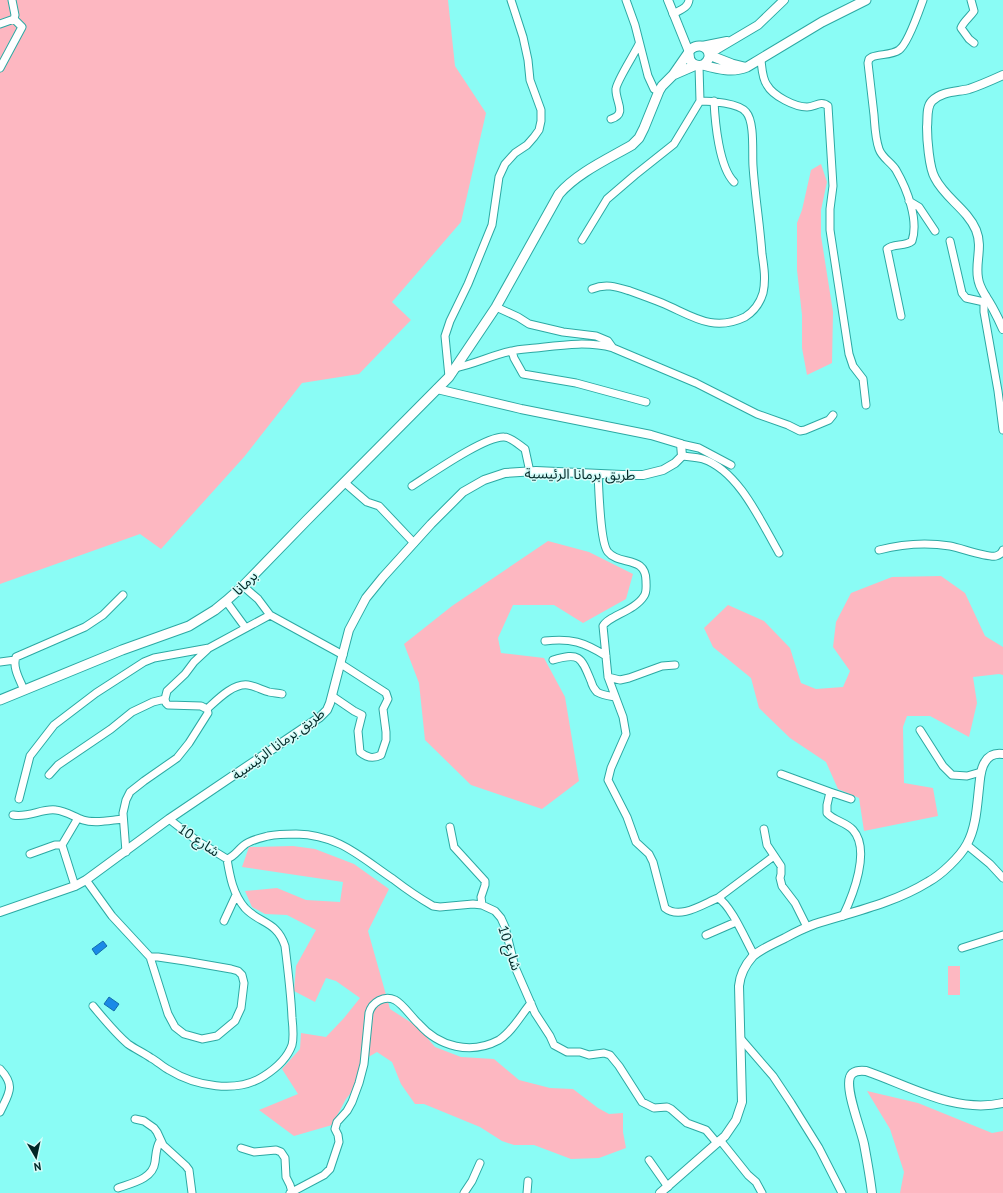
<svg xmlns="http://www.w3.org/2000/svg" width="1003" height="1193" viewBox="0 0 1003 1193" font-family="'PT Sans','Noto Sans Arabic',sans-serif">
	<style>
		.green { fill: #fdb7c1 }
		.water { fill: #1a8ae7; stroke: #126cad }
		.lines { fill: none; stroke-linecap: round; stroke-linejoin: round }
		.minor-casing { stroke: #2ca9a3; stroke-width: 9 }
		.tertiary-casing { stroke: #2ca9a3; stroke-width: 10 }
		.secondary-casing { stroke: #2ca9a3; stroke-width: 11 }
		.minor { stroke: #fff; stroke-width: 7 }
		.tertiary { stroke: #fff; stroke-width: 8 }
		.secondary { stroke: #fff; stroke-width: 9 }
		.labels { text-anchor: middle; stroke-width: 3; stroke-linejoin: round; paint-order: stroke }
		.street-label { font-size: 14px; fill: #012726; stroke: #d4fcf9 }
	</style>
	<rect width="100%" height="100%" fill="#8afcf5"/>
	<!-- green -->
	<path class="green" d="M0 0H448L455 66 486 113 461 222 392 302 411 320 359 374 302 383 244 457 161 549 140 534 0 584Z
		M821 164 827 182 821 210V236L833 312 832 363 807 375 802 348V315L797 270V223L802 210 811 170Z
		M548 541 589 552 633 574 626 599 583 623 554 605H513L498 638 501 653 544 658 565 697 579 781 542 809 471 785 425 740 419 683 404 644 452 606Z
		M941 576 965 593 985 636 1003 647V675L999 674 973 677 977 703 969 737 930 716H907L903 727 904 783 933 788 938 816 864 831 859 798 838 789 826 762 790 738 759 708 751 678 713 647 704 628 728 605 764 621 790 648 801 683 816 689 843 687 850 671 833 647 836 622 851 593 892 577Z
		M293 846 315 849 354 864 389 889 368 931 390 1009 418 1027 435 1047 461 1057 494 1059 519 1080 550 1088 573 1089 598 1108 609 1114 623 1113V1132L626 1148 599 1158 571 1159 534 1145H514L502 1141 480 1127 424 1104H415L401 1084 392 1062 377 1052 360 1062 364 1076 346 1099 332 1125 294 1136 259 1110 298 1094 282 1069 300 1049 301 1033 326 1037 344 1018 360 998 336 981 326 978 315 1002 294 991 296 966 316 930 287 915 265 914 252 907 245 891 277 888 306 900 340 902 343 882 242 867 249 847Z
		M948 966H960V995H948Z
		M867 1091 918 1103 992 1133 1003 1131V1193H900L904 1172 890 1129Z"/>
	<!-- water -->
	<path class="water" d="M103 941 107 946 96 955 92 949Z
		M109 997 119 1004 114 1011 104 1004Z"/>
	<g class="lines">
		<!-- minor casing -->
		<g class="minor-casing">
			<path id="minor" d="M626 0 635 25 648 76 654 89 659 91
				M971 0 974 11C970 17 963 22 961 28L969 39 974 43
				M673 14C680 10 688 8 689 0
				M0 24 14 19 15 15 12 0
				M761 60C762 68 762 78 767 85 773 96 795 107 807 107 815 107 821 100 828 106L833 186 830 209V230L849 354 853 366 863 379 866 405
				M0 68 22 27 14 19
				M714 101C715 122 719 167 734 182
				M611 119C628 114 615 101 616 89 616 82 635 53 639 44
				M909 201 919 207 935 231
				M582 240 607 199 635 175 674 144 700 101 699 66
				M950 241 962 293 966 298 984 302
				M592 289C606 283 617 287 630 291 641 295 652 299 662 303 691 315 712 333 745 317 753 312 760 303 763 293 766 280 764 267 762 254 760 225 755 196 753 166 752 153 755 122 746 112 739 103 711 101 700 101
				M986 296 984 302V312L998 391 1003 430
				M496 307 518 317 529 324 563 332 596 336 608 341 613 348
				M901 316 887 249C893 243 905 247 912 241 919 220 907 189 896 170 891 162 882 158 879 149 875 137 875 127 874 115 872 98 870 80 868 63L869 59 872 57C880 54 892 55 899 50 908 44 919 11 923 0
				M512 351 514 358 523 374 576 383 646 402
				M455 368C475 364 492 355 512 351 519 349 528 349 536 348 562 345 588 341 613 348L696 383 757 414 788 425 800 431 805 430 829 420 833 415
				M449 377 445 336 450 321 468 284 492 225 499 177 505 164 515 153 527 145 534 137 539 130 541 121V110L530 80 528 60 523 37 511 0
				M681 444 699 448 731 465
				M682 456C689 457 696 457 703 459 739 471 761 522 779 553
				M598 474C599 490 600 543 608 552 619 566 646 555 646 581 646 586 647 592 644 596 635 611 608 616 603 626L608 677 623 717 626 734 611 768 608 780 627 817 636 842 649 854 653 862 665 908C680 920 703 904 718 898 731 905 746 941 754 955
				M344 482 367 502 379 506 414 543
				M412 486C431 474 485 436 504 437 511 437 519 445 525 449L530 472
				M879 550C902 544 926 542 950 546 961 548 988 558 996 556 1000 555 1002 553 1003 550
				M243 586 258 599 270 615 343 655
				M226 601 245 627
				M545 641C571 638 584 642 606 656
				M553 660C580 652 581 657 591 681 592 685 594 689 597 692 602 695 609 696 615 697
				M0 662 15 660
				M608 677 620 680 629 678 662 666 675 665
				M24 690C20 680 12 667 16 657L85 627 103 615 123 595
				M332 696 354 711 362 715 358 731 360 752C367 758 373 759 381 755L386 740V732L383 709 388 699 386 693 341 664
				M207 709C217 700 233 683 248 685 255 686 262 690 269 692 273 693 278 693 282 694
				M920 730 943 766 952 775 967 776 981 772
				M781 774 830 792 827 805V813C834 821 846 822 853 830 871 850 853 895 843 916
				M49 775 58 765 111 729 132 712 153 702 165 699
				M830 792 851 799
				M19 799 30 756 54 725 96 693 144 662 154 658 209 648
				M13 815C29 818 42 808 56 810 66 811 74 817 83 820 95 824 111 820 123 819
				M169 819 196 840 227 859C234 857 238 850 243 846 250 840 260 838 268 836 278 834 286 834 296 834 339 835 359 856 393 879 406 889 419 898 433 906L440 907 473 904 482 905 495 911 501 918 505 927 515 967 529 999 535 1013 550 1036 554 1045 567 1052H580L589 1055 604 1053 610 1055 619 1066 642 1102 654 1108 667 1107 671 1109 687 1123 706 1130 717 1143
				M450 827 454 847 485 881V885L481 897 482 905
				M764 829 767 845 781 866V874L780 878 782 886 795 903 807 927
				M62 845 78 818
				M967 845 990 864 1003 878
				M126 852 123 813 126 800 130 792 144 781 177 758 189 743 208 713 207 709 201 706 168 705 166 703 165 699 167 691 185 674 194 662 209 648 270 615
				M30 854 55 845H62L75 886
				M86 880 112 916 150 957 168 1014 175 1027 184 1034 202 1039 217 1036 235 1021 241 1008 244 983 242 975 238 971 231 969 185 961 158 957H150
				M718 898 774 856
				M224 921 236 895
				M706 935 736 922
				M962 948 1003 935
				M93 1006C104 1019 115 1033 128 1044 135 1049 144 1053 151 1058 157 1061 163 1067 169 1070 195 1086 237 1094 264 1076 275 1069 287 1059 292 1045 294 1037 293 1027 292 1018 291 994 288 970 285 946 277 921 260 924 245 908 233 894 230 877 227 859
				M741 1039 773 1076 791 1103 819 1148 842 1193
				M0 1069C16 1086 9 1093 0 1112
				M135 1119 144 1121 154 1128 157 1132 163 1145 186 1166 189 1170 192 1193
				M720 1140 748 1175 756 1182 762 1193
				M241 1148 254 1152 276 1150 281 1152 285 1158 286 1177 290 1185 292 1192
				M649 1160 668 1187
				M118 1188C132 1183 153 1179 155 1162 156 1154 156 1147 160 1141
				M290 1193 324 1175 330 1169 339 1142 338 1135 335 1129 337 1122 347 1111 352 1102 359 1083 364 1064 369 1013C372 1002 384 995 395 1000 403 1004 412 1018 419 1024 439 1047 471 1055 499 1040 512 1032 521 1015 531 1003
				M464 1193 472 1181 480 1163
				M527 1193 528 1181"/>
		</g>
		<!-- tertiary casing -->
		<g class="tertiary-casing">
			<path id="tertiary" d="M668 0 689 52
				M702 46 727 41
				M709 54 758 25 784 0
				M1003 75C992 80 981 85 969 89 957 92 942 91 932 101 926 107 928 119 927 127 927 138 929 168 935 178 945 198 967 209 976 230 983 247 975 262 978 278 979 286 982 290 986 297 993 307 998 318 1003 329
				M0 912 75 886 86 880 169 819 320 717 327 710 330 703 349 630 366 598 383 577 431 524 463 492 484 480 505 473 536 471 622 475H643L663 470 675 463 682 456 681 444 651 435 521 409 437 389
				M660 1193 725 1136 736 1120 742 1102 739 986C740 975 745 965 753 956 761 949 775 943 785 938 794 933 804 928 815 924 853 912 894 903 928 882 941 875 960 857 967 844 976 828 977 806 979 788 980 780 980 769 985 762 989 755 996 753 1003 754
				M872 1193C870 1176 867 1160 864 1144 861 1129 845 1090 850 1077 852 1071 860 1070 866 1071 910 1086 955 1114 1003 1103"/>
		</g>
		<!-- secondary casing -->
		<g class="secondary-casing">
			<path id="secondary" d="M709 55 732 64 744 67
				M703 65C718 69 732 73 747 67L822 22 866 0
				M673 75 696 65
				M0 700 122 650 189 626 215 610 226 601 243 586 307 520 449 377 496 307 559 194C577 173 608 159 632 145L639 138 644 128 659 91 662 86 673 75 691 49C704 39 717 56 703 65 694 67 689 62 689 54"/>
		</g>
		<!-- minor -->
		<use href="#minor" class="minor"/>
		<!-- tertiary -->
		<use href="#tertiary" class="tertiary"/>
		<!-- secondary -->
		<use href="#secondary" class="secondary"/>
	</g>
	<g class="labels">
		<!-- street labels -->
		<g class="street-label">
			<text transform="translate(580 474) rotate(1)" y="5">طريق برمانا الرئيسية</text>
			<text transform="translate(245 583) rotate(-44)" y="5">برمانا</text>
			<text transform="translate(278 744) rotate(-36)" y="5">طريق برمانا الرئيسية</text>
			<text transform="translate(199 840) rotate(34)" y="5">شارع 10</text>
			<text transform="translate(510 948) rotate(72)" y="5">شارع 10</text>
		</g>
	</g>
	<!-- north arrow -->
	<g transform="translate(36 1157) rotate(171)" stroke="#d4fcf9" stroke-width="3" paint-order="stroke">
	<path d="M0-3L7 15L0 10L-7 15Z" fill="#012726"/>
	<text y="-6" font-size="11" font-weight="bold" text-anchor="middle" fill="#012726">N</text>
	</g>
</svg>
